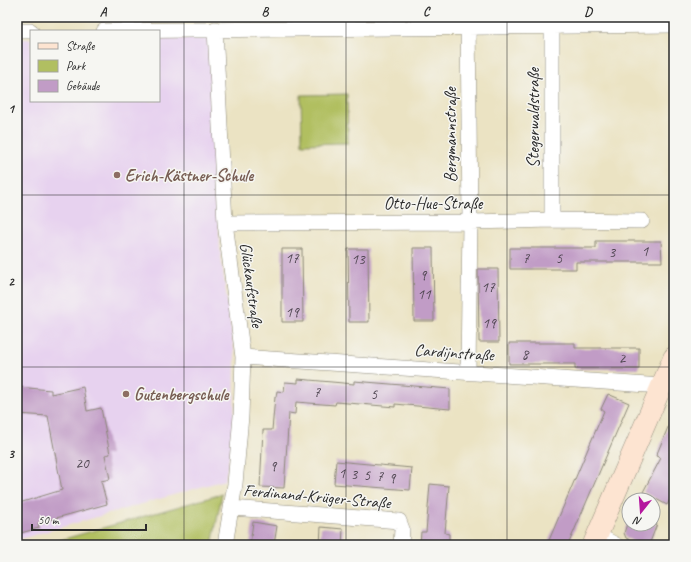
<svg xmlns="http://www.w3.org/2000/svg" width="691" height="562" viewBox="0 0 691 562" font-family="Caveat,sans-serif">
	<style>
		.built { fill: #e7d2ef }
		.green { fill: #b1bf61; stroke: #6e7546 }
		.building { fill: #c19cc6 }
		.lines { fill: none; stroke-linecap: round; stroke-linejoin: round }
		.street-casing { stroke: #8b8777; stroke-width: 16 }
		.secondary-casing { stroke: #8b8777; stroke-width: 22 }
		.street { stroke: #fff; stroke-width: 15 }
		.secondary { stroke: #fde4d1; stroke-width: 21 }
		.grid { fill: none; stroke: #2b2b2b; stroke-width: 1; stroke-opacity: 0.55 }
		.education-dot { fill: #8d6e63; stroke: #f6f6f2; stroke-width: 1.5 }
		.labels { text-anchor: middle; stroke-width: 3; stroke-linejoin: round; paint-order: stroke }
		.number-label { font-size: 15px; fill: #504752 }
		.street-label { font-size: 17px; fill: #2b2b2b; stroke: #f6f6f2 }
		.education-label { font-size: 17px; font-weight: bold; fill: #785e54; stroke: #f6f6f2; text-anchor: start }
		.neatline { fill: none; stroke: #2b2b2b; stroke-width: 1.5 }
		.grid-label { font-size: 13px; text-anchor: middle; font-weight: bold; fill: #2b2b2b }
	</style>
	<rect width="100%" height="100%" fill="#f6f6f2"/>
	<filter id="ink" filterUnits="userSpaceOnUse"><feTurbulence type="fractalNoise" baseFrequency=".025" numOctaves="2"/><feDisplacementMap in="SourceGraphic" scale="8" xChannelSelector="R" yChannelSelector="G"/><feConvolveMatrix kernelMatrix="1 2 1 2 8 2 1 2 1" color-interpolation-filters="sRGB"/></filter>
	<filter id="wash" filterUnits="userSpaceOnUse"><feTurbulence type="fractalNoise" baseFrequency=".012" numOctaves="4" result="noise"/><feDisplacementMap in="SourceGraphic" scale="16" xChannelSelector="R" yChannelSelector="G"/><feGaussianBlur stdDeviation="0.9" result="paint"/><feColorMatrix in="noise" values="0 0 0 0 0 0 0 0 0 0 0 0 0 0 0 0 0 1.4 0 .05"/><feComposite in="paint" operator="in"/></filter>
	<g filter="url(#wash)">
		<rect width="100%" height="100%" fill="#ebe3c3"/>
		<!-- built -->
		<path class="built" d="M209 38 220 250 235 357 234 431 225 480 17 540V39H31V101H159V39Z"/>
		<!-- green -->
		<path class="green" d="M347 94 348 143 302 144 301 95Z
			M222 494 212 545H43Z"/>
		<g id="blocks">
			<!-- building -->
			<path class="building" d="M596 241H661L662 262H576V269H510V248H596Z
				M413 248H433L434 321H414Z
				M282 249H302L303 322H282Z
				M348 249H368L369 322H349Z
				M478 269H498L499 342H479Z
				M509 343H575V348H639V369H575V364H509Z
				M298 379 354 384V381L450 389V409L395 404V407L336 402 335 405 296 402 295 414 289 413 284 488 260 487 263 430H272L275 397H276L277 391 284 392 285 382 298 383Z
				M17 387 51 390V394L83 387 87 411 101 408 110 454 105 455 110 479 101 481 107 504 38 523 39 528 17 534V513L21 512 19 503 62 490 48 416 17 414Z
				M608 394 629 403 568 545H547L604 411 601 409Z
				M674 413V491L667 505 643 492 661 458 656 456Z
				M336 461 412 468 410 490 334 484Z
				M430 484 449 486 445 533 449 534V545H420L421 532H426Z
				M253 522 277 526 274 545H250Z
				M627 524H657L649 545H640L626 538 624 533Z
				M321 527 343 529 342 545H320Z"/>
		</g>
	</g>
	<g filter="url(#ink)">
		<use href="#blocks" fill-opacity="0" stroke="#8b8777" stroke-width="1"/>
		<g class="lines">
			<!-- street casing -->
			<g class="street-casing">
				<path id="street" d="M215 29 225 223 243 357 241 416 235 484 225 545
					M17 31H31
					M104 31 674 25
					M552 220V17
					M225 223 470 222 552 220 642 221
					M243 357 662 386
					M468 372 470 222 468 17
					M232 508 399 521 402 529 401 545
					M597 535 616 545"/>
			</g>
			<!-- secondary casing -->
			<g class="secondary-casing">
				<path id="secondary" d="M593 545 674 357"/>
			</g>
			<!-- street -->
			<use href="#street" class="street"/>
			<!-- secondary -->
			<use href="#secondary" class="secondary"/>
		</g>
	</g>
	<!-- grid -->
	<path class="grid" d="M184 17V545M346 17V545M507 17V545M17 195H674M17 367H674"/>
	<!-- markers -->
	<g class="education-dot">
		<circle cx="117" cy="175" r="4"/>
		<circle cx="126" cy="394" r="4"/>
	</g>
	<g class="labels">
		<!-- number labels -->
		<g class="number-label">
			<text x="645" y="256">1</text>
			<text x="612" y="257">3</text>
			<text x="292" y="263">17</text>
			<text x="526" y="263">7</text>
			<text x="559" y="263">5</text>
			<text x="358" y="264">13</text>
			<text x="423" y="280">9</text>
			<text x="488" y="292">17</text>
			<text x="424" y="299">11</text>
			<text x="292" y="317">19</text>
			<text x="489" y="328">19</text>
			<text x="525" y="359">8</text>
			<text x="622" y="363">2</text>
			<text x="317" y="397">7</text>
			<text x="374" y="399">5</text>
			<text x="82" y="468">20</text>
			<text x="273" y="471">9</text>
			<text x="342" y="478">1</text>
			<text x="354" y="479">3</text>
			<text x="367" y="480">5</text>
			<text x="380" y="481">7</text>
			<text x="392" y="483">9</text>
		</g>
		<!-- street labels -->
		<g class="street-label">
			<text transform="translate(533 118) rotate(-90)" y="6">Stegerwaldstraße</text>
			<text transform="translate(450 135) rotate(-90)" y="6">Bergmannstraße</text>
			<text x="433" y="209">Otto-Hue-Straße</text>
			<text transform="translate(252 285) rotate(82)" y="6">Glückaufstraße</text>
			<text transform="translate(454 352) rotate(4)" y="6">Cardijnstraße</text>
			<text transform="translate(317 496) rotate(5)" y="6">Ferdinand-Krüger-Straße</text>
		</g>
		<!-- education labels -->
		<g class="education-label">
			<text x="125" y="181">Erich-Kästner-Schule</text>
			<text x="134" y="400">Gutenbergschule</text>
		</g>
	</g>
	<!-- margin -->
	<rect width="691" height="562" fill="none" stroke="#f6f6f2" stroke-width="44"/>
	<!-- legend -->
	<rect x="30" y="30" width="130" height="72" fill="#f6f6f2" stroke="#a5a5a2"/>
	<rect x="38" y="43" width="20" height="6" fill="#fde4d1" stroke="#a5a5a2"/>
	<text x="66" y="50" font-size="12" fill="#2b2b2b">Straße</text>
	<rect x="38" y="60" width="20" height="12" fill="#b1bf61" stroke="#a5a5a2"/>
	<text x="66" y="70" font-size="12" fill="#2b2b2b">Park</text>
	<rect x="38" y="80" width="20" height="12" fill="#c19cc6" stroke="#a5a5a2"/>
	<text x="66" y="90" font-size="12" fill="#2b2b2b">Gebäude</text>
	<!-- north arrow -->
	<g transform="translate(641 512) rotate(197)"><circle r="19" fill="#f6f6f2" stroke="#a5a5a2"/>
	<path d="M0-3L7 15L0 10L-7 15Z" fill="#b5179e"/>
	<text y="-6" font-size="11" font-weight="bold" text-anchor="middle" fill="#2b2b2b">N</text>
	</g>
	<!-- scale -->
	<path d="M32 524v6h114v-6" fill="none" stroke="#2b2b2b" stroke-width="2"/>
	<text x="38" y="524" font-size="12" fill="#2b2b2b" stroke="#f6f6f2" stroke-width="3" paint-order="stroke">50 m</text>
	<rect x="22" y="22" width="647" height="518" class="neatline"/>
	<g class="grid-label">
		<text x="103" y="16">A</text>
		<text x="265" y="16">B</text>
		<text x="426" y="16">C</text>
		<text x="588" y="16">D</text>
		<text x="11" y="113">1</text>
		<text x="11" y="286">2</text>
		<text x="11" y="458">3</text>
	</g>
</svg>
